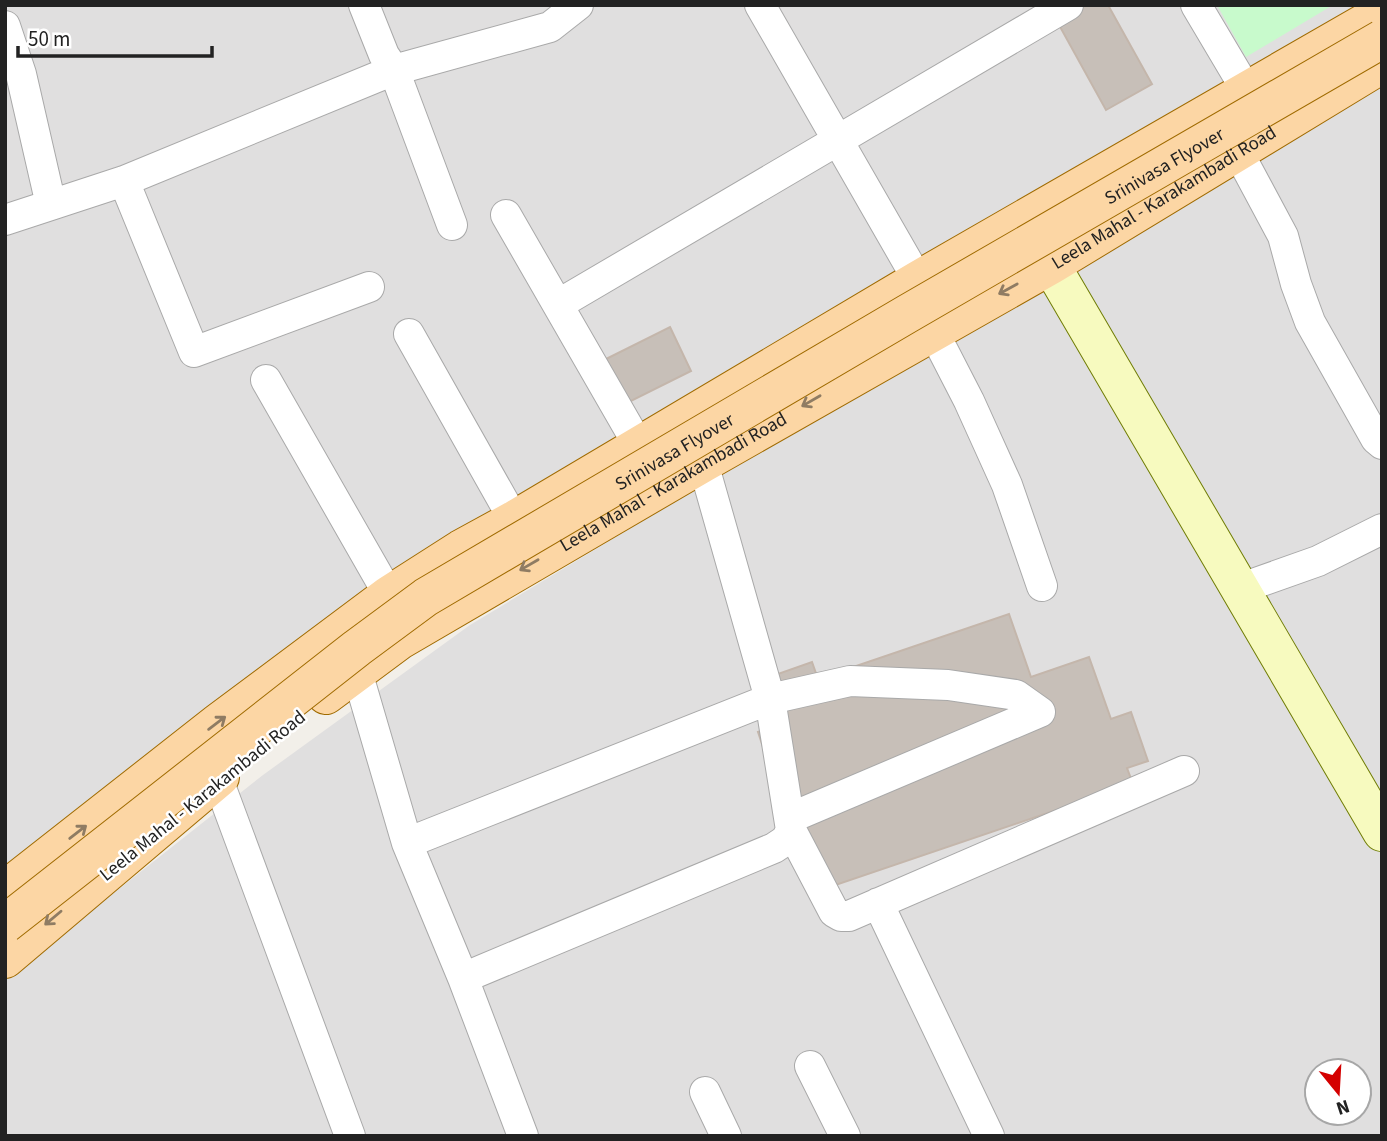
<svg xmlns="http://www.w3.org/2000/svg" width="1387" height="1141" viewBox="0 0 1387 1141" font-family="'Source Sans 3',sans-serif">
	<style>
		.residential { fill: #e0dfdf; fill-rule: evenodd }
		.park { fill: #c8facc }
		.building { fill: #c7bfb8; stroke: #c4b6ab; stroke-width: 2 }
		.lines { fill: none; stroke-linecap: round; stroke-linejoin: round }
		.street-casing { stroke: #a9a9a9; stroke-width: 32 }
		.secondary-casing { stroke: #707d05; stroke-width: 40 }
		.primary-casing { stroke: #a06b00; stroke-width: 40 }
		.street { stroke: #fff; stroke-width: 30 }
		.secondary { stroke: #f7fabf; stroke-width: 38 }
		.primary { stroke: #fcd6a4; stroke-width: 38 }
		.primary-bridge-casing { stroke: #a06b00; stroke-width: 40; stroke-linecap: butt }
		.primary-bridge { stroke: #fcd6a4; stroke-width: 38 }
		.oneway { stroke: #8f7c63 }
		.labels { text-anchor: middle; stroke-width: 5; stroke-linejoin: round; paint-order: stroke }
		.street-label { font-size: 19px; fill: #222; stroke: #fff }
	</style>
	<rect width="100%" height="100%" fill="#f2efe9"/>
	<!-- residential -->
	<path class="residential" d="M5 5H1381L5 881Z
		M1382 75V1136H5V979L263 775 470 625ZM1317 1071H1359V1113H1317Z"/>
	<!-- park -->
	<path class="park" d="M1217 5H1333L1246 57Z"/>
	<!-- building -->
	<path class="building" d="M1048 5H1108L1152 84 1106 110Z
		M670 327 691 371 627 403 606 359Z
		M1009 614 1031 677 1089 657 1111 719 1131 712 1148 761 1127 768 1133 784 812 893 758 732 788 722 772 676 812 662 818 679Z"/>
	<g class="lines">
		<!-- street casing -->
		<g class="street-casing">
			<path id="street" d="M364 5 384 55 394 70 452 225
				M760 5 918 280
				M1196 5 1247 91
				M5 26 21 74 51 205
				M1238 152 1283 236 1296 284 1310 322 1376 439 1382 444
				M124 181 194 352 369 287
				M506 215 639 446
				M5 220 124 181 394 70 550 27 578 5
				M559 304 1068 5
				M933 331 969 401 1007 485 1042 586
				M409 334 514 520
				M266 380 389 595
				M703 463 770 699 791 830 834 912 841 916H849L1184 771
				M1239 589 1318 561 1382 529
				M357 672 407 843 463 978 523 1136
				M218 780 350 1136
				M790 818 1040 712
				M407 843 770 699 850 681 948 685 1016 695 1040 712
				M878 903 989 1136
				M463 978 774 848 786 840 791 830
				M810 1066 845 1136
				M705 1092 726 1136"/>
		</g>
		<!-- secondary casing -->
		<g class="secondary-casing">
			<path id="secondary" d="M1035 238 1382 832"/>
		</g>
		<!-- primary casing -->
		<g class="primary-casing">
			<g id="primary">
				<path id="s1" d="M326 695 400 640 703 463 1051 265 1382 64"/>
				<path d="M5 890 219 722 389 595 461 549 514 520 918 280 1382 13"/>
				<path d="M5 959 220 777"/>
			</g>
		</g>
		<!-- street -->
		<use href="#street" class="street"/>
		<!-- secondary -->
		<use href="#secondary" class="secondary"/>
		<!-- primary -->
		<use href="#primary" class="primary"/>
		<!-- primary-bridge casing -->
		<g class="primary-bridge-casing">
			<g id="primary-bridge">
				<path id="s2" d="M5 924 357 648 426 597 907 314 1382 39"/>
			</g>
		</g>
		<!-- primary-bridge -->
		<use href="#primary-bridge" class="primary-bridge"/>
	</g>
	<!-- one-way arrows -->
	<defs><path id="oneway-shaft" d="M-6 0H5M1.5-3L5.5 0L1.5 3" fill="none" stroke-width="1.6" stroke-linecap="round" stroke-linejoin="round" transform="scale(1.75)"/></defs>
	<g class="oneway">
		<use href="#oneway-shaft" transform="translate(1008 289) rotate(151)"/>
		<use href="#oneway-shaft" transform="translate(811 401) rotate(150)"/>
		<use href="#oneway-shaft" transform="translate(529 565) rotate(150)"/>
		<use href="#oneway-shaft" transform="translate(217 723) rotate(-37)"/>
		<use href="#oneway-shaft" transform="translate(78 832) rotate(-38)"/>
		<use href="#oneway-shaft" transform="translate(53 918) rotate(140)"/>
	</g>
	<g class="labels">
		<!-- street labels -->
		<g class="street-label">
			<text dy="7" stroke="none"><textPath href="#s2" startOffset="1388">Srinivasa Flyover</textPath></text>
			<text dy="7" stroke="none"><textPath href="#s1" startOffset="975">Leela Mahal - Karakambadi Road</textPath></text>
			<text dy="7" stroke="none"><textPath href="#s2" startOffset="821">Srinivasa Flyover</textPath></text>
			<text dy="7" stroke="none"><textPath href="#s1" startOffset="408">Leela Mahal - Karakambadi Road</textPath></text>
			<text transform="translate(202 795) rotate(-39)" y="7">Leela Mahal - Karakambadi Road</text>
		</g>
	</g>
	<!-- border -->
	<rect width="1387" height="1141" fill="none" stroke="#222222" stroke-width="14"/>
	<!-- north arrow -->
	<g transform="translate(1338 1092) rotate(162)"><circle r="33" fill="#ffffff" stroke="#a7a7a7" stroke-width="2"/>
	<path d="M0-5L12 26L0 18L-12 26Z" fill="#d40000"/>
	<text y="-10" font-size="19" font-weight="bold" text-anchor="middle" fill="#222222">N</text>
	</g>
	<!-- scale -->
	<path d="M18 46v10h194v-10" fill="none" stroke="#222222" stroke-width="3.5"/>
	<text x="28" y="46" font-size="21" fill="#222222" stroke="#ffffff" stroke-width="5" paint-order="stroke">50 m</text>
</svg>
